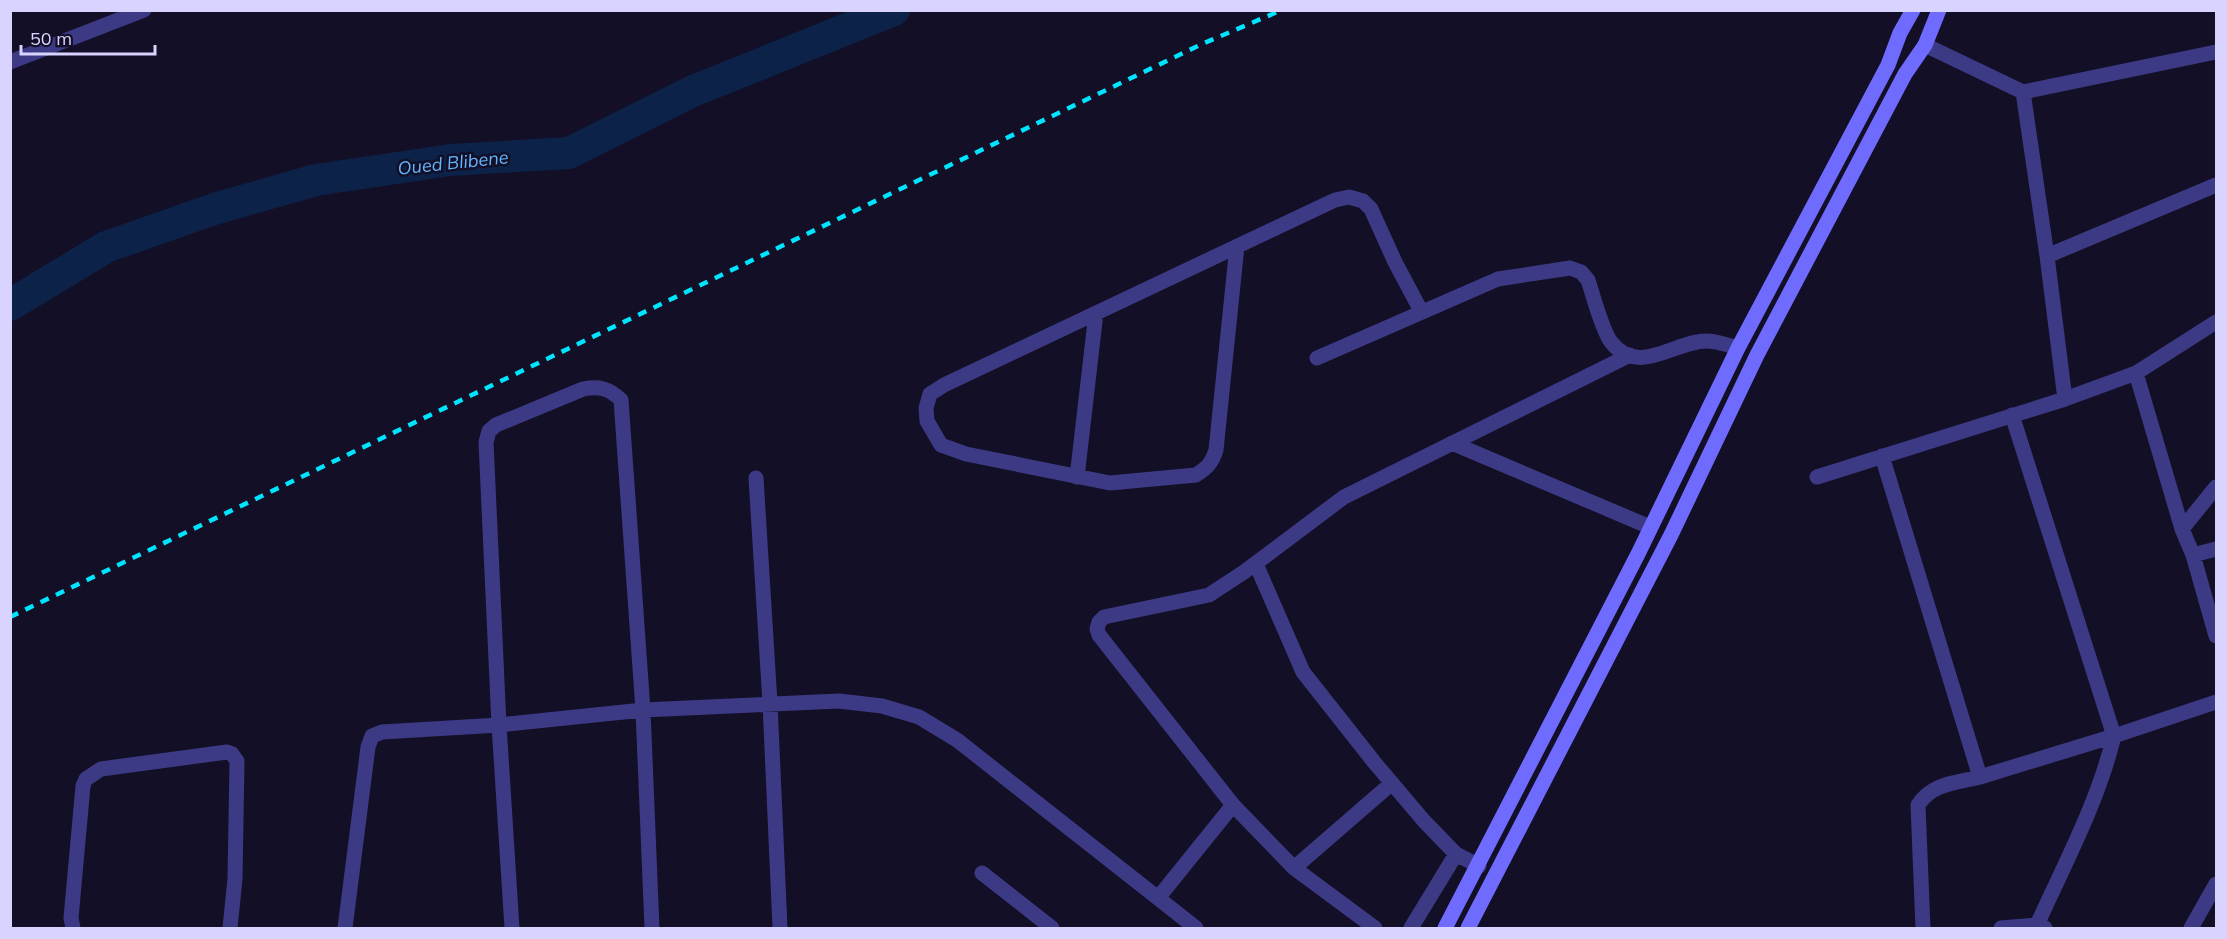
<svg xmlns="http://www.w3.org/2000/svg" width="2227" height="939" viewBox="0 0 2227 939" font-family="Mulish,sans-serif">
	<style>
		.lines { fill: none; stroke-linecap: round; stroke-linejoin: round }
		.river { stroke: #0c2248; stroke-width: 32 }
		.minor { stroke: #3d3a85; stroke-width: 15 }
		.secondary { stroke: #6f6bff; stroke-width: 15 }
		.rail { stroke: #00e5ff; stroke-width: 4.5; stroke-dasharray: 9 8; stroke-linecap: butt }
		.labels { text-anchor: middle; stroke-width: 5; stroke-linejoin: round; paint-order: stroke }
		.water-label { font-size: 18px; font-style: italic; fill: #62b6ff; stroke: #130f26 }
	</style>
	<rect width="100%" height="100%" fill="#130f26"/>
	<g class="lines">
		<!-- river -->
		<path class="river" d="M10 305 106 247 214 209 316 180 450 160 569 153 693 91 894 10"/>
		<!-- minor -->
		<path class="minor" d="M1925 45 2023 92 2047 256 2065 399
			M10 62 144 10
			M2023 92 2216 52
			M1237 246 1216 450C1212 463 1207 468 1196 475L1110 483 966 454 941 445 927 421 926 408 930 394 944 385 1335 200 1349 197 1363 201 1371 209 1395 262 1421 311
			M2047 256 2216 185
			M1317 358 1498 279 1570 268 1581 272 1588 280C1593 295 1602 330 1611 342 1636 374 1668 347 1697 342 1712 339 1724 344 1738 348
			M2136 373 2182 529 2193 555 2216 636
			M2012 415 2114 736C2098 802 2065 863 2037 925L2045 928
			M1452 443 1650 527
			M1882 456 1980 777 2114 736 2216 702
			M1077 477 1096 313
			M1817 477 2065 399 2136 373 2216 322
			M756 478 770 703 780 928
			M2182 529 2216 487
			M2193 555 2216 549
			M1256 564 1303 672 1374 762 1424 821 1456 854 1479 866
			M1294 868 1392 783
			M982 873 1052 928
			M1158 898 1233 805
			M73 928 71 918 83 786 86 779 101 769 227 752 232 754 237 761 235 879 230 928
			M345 928 368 747 372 736 382 732 499 725 643 710 839 701 882 706 919 717 957 740 1196 928
			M512 928 499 725 486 442 489 431 496 425 583 389C599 386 609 388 621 400L643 710 652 928
			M1375 928 1294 868 1233 805 1099 635 1097 629 1099 622 1104 617 1209 595 1244 572 1344 497 1630 355
			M1411 928 1456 854
			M1923 928 1918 805C1932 783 1956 783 1980 777
			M2001 928 2037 925
			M2191 928 2216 884"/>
		<!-- secondary -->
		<path class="secondary" d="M1445 928 1638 554 1738 348 1888 65 1900 33 1913 10
			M1468 928 1671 535 1757 355 1905 74 1925 45 1939 10"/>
		<!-- rail -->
		<path class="rail" d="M10 617 1202 44 1282 10"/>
	</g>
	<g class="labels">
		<!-- water labels -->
		<g class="water-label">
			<text transform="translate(453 163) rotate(-6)" y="6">Oued Blibene</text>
		</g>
	</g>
	<!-- border -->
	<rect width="2227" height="939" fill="none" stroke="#d9d4ff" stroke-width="24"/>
	<!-- scale -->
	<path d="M21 45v9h134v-9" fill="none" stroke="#d9d4ff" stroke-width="3"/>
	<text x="30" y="45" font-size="18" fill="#d9d4ff" stroke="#130f26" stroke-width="4.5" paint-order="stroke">50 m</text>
</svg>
